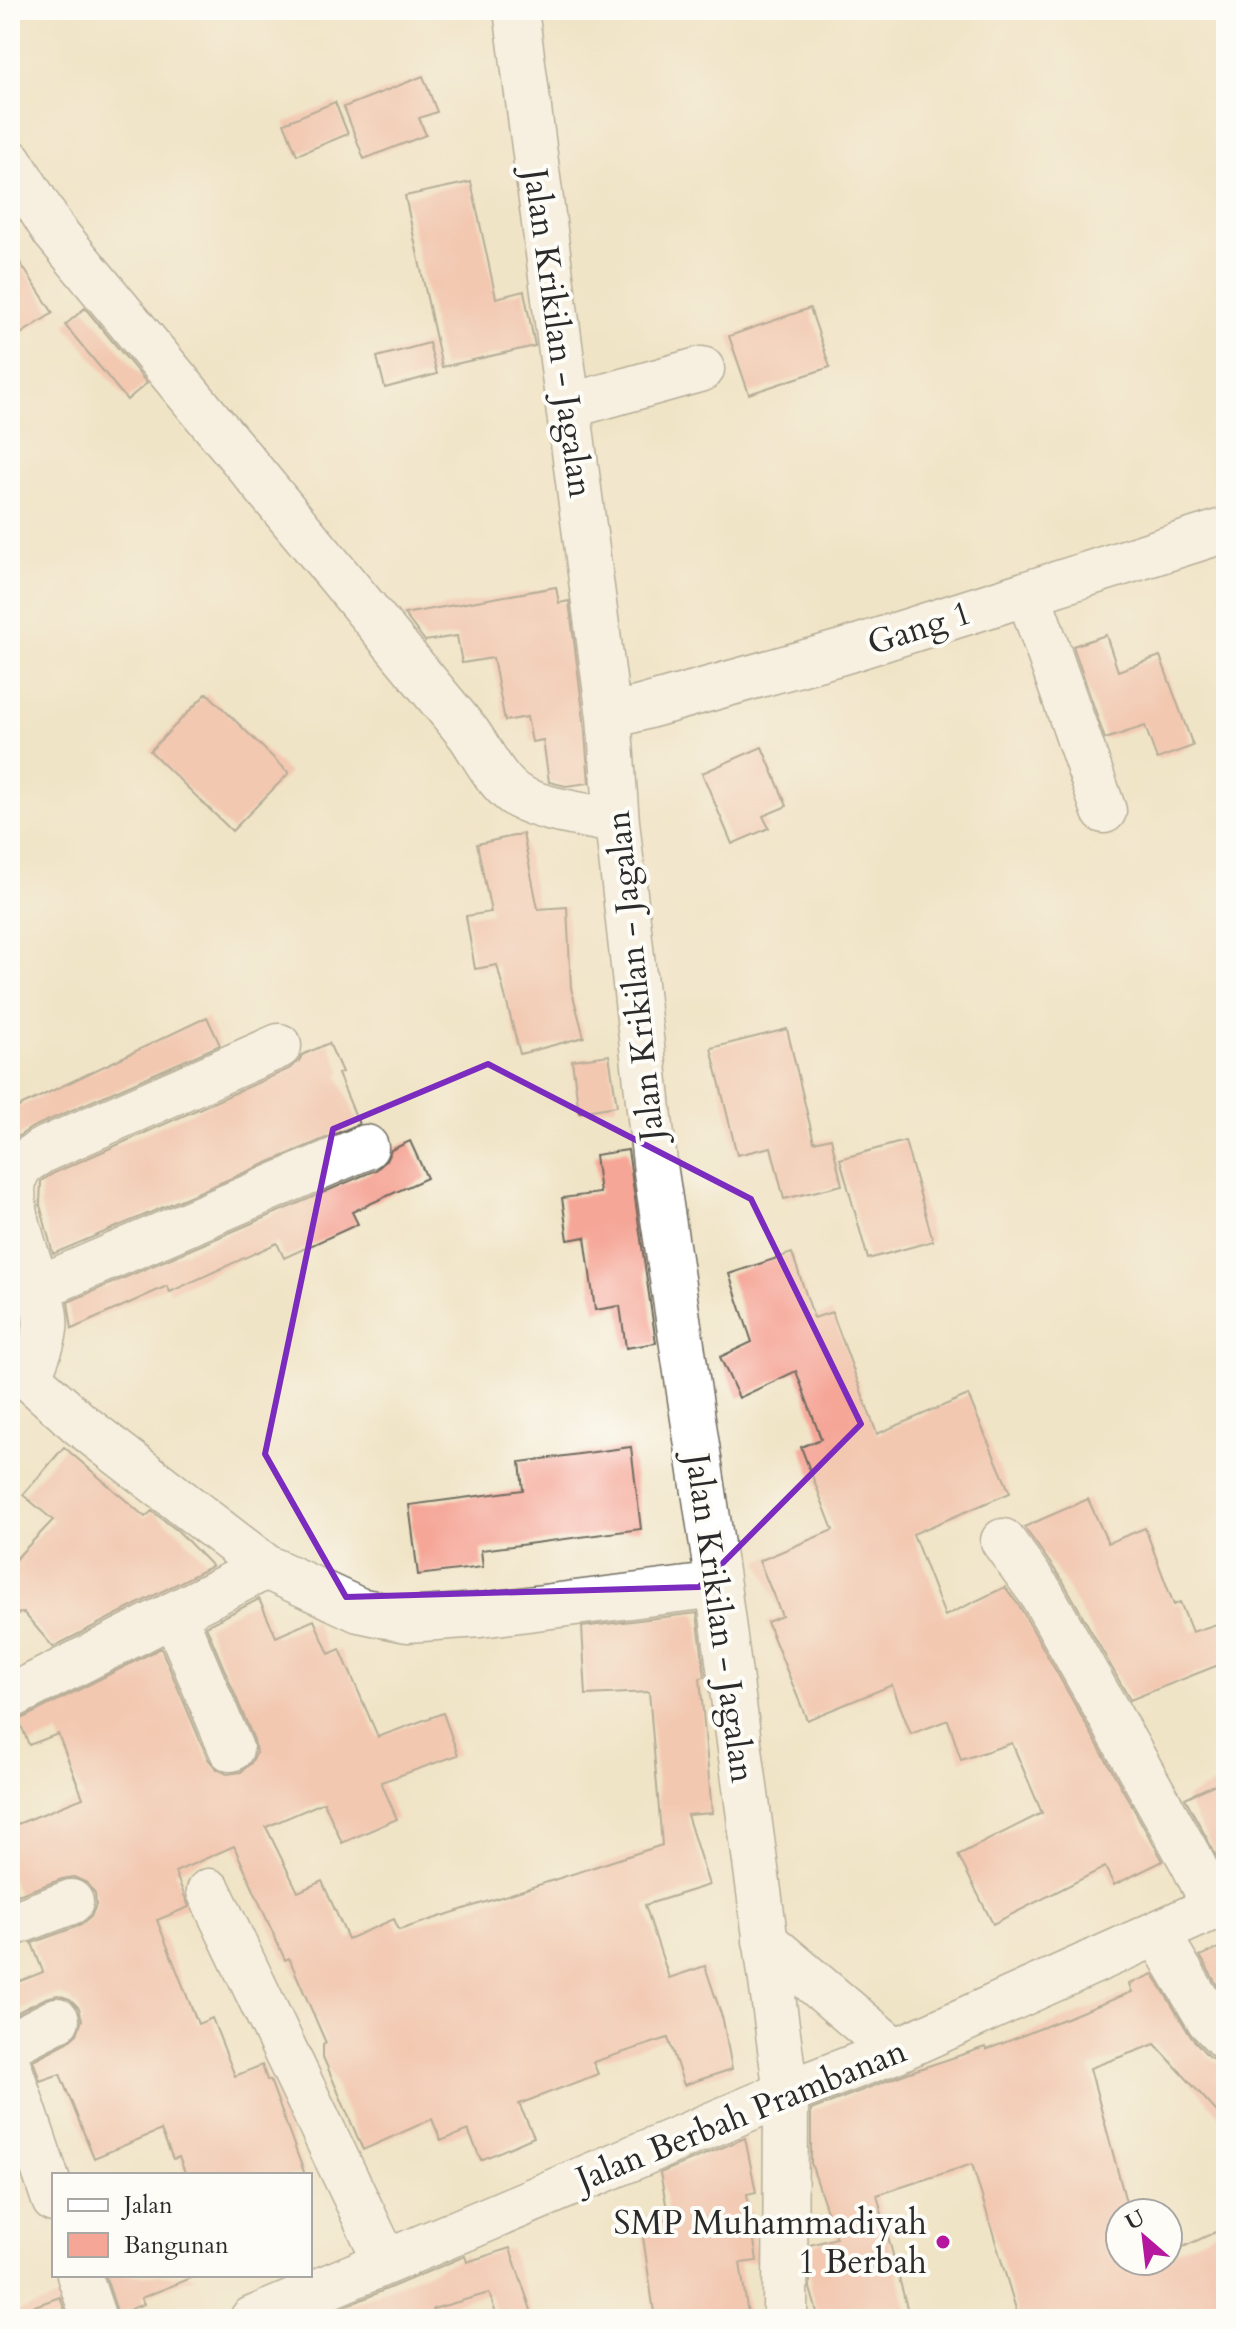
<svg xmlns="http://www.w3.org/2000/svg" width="1236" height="2329" viewBox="0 0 1236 2329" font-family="Cardo,serif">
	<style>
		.building { fill: #f5a697 }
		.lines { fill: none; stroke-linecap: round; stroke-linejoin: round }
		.minor-casing { stroke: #706c61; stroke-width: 47 }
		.major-casing { stroke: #706c61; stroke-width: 47 }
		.minor { stroke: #fff; stroke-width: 44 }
		.major { stroke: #fff; stroke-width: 44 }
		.marked { fill: none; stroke: #7b2cbf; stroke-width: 6; stroke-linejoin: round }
		.poi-dot { fill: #b5179e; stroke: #fdfcf7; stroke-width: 3 }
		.labels { text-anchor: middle; stroke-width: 8; stroke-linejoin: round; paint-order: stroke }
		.street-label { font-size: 34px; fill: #2b2b2b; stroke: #fdfcf7 }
		.poi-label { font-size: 34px; fill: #2b2b2b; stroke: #fdfcf7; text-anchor: end }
	</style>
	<rect width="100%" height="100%" fill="#fdfcf7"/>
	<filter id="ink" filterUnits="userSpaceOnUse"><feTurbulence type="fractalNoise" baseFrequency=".0125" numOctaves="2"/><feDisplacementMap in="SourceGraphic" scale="16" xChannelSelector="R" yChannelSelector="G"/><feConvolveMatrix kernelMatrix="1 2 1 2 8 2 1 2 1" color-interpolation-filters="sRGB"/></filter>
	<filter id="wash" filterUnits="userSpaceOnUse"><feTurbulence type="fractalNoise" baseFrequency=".006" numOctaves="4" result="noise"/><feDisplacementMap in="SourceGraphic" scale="32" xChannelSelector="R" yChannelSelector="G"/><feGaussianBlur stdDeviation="1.8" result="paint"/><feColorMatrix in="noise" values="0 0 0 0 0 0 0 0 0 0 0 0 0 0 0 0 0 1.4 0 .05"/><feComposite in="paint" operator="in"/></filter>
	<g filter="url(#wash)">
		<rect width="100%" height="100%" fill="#f0e4c6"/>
		<g id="blocks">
			<!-- building -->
			<path class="building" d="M423 76 437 112 419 118 426 135 364 159 344 107Z
				M335 102 348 134 297 155 284 123Z
				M471 182 496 298 524 291 535 346 442 367 405 196Z
				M10 247 53 313 10 341Z
				M85 308 147 383 127 400 65 325Z
				M810 308 830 367 749 394 729 336Z
				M429 343 437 374 385 388 377 357Z
				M556 587 559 603 569 601 584 720 589 783 566 786 549 782 543 740 532 742 527 717 505 721 493 658 462 663 457 636 425 641 404 614Z
				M1106 635 1118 671 1160 656 1193 746 1157 759 1145 726 1105 739 1073 646Z
				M207 693 289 773 232 831 150 751Z
				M762 747 787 806 763 816 769 828 732 844 702 773Z
				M523 834 538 909 567 907 571 988 584 1037 520 1054 497 965 475 969 466 916 491 912 477 844Z
				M207 1017 220 1045 31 1128 10 1142V1111Z
				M787 1029 814 1142 831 1138 842 1185 784 1199 771 1147 737 1155 711 1048Z
				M329 1043 342 1072 338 1074 359 1124 53 1254 40 1205 41 1181 54 1173 289 1069 299 1061 302 1055Z
				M609 1055 617 1106 579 1112 572 1060Z
				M410 1141 427 1178 352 1212 358 1224 284 1258 277 1243 170 1292 167 1286 72 1329 68 1302 376 1170 386 1161 391 1150Z
				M905 1141 933 1241 868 1259 840 1159Z
				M628 1150 656 1343 626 1348 620 1306 595 1310 585 1237 568 1240 562 1198 600 1193 595 1155Z
				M792 1253 814 1318 832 1312 877 1434 968 1395 1010 1493 913 1534 945 1616 1005 1587 1020 1607 1163 1861 1114 1885 1105 1867 993 1924 958 1855 1042 1813 1012 1743 961 1760 948 1720 911 1734 892 1685 807 1720 767 1622 782 1616 759 1561 833 1530 801 1447 821 1439 796 1371 739 1398 720 1357 752 1342 729 1274Z
				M64 1447 145 1517 152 1511 178 1531 212 1566 53 1647 24 1613 10 1614V1565L53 1520 23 1495Z
				M631 1447 641 1529 481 1550 483 1567 418 1575 409 1505 523 1490 520 1462Z
				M1088 1499 1108 1543 1145 1528 1174 1605 1180 1602 1192 1632 1226 1621V1662L1130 1700 1063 1581 1024 1527Z
				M259 1599 276 1637 314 1620 329 1654 340 1649 378 1737 443 1713 458 1755 381 1782 397 1819 342 1843 324 1802 266 1827 298 1892 322 1881 348 1939 394 1919 399 1930 662 1845 649 1692 586 1695 582 1627 697 1613 705 1677 700 1678 712 1813 687 1815 709 1885 645 1905 669 1978 705 1966 723 2020 732 2069 684 2085 668 2038 593 2062 598 2074 519 2104 534 2137 481 2160 468 2130 441 2141 432 2119 363 2150 323 2057V2045L326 2043 289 1958 285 1960 234 1846 175 1872 189 1907 157 1920 198 2024 212 2018 235 2076 262 2065 267 2080H270L305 2175H186L179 2157 173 2159 161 2130 94 2158 60 2074 40 2081 33 2060 68 2042 77 2034 82 2020 79 2008 70 1999 58 1995 46 1998 10 2016V1985L43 1972 32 1943 81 1925 91 1917 96 1905 95 1894 87 1883 74 1877 62 1879 18 1895 10 1875V1827L83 1798 58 1734 29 1745 19 1720 161 1648 208 1759 217 1769 227 1774 241 1772 251 1763 256 1753 254 1740 206 1626Z
				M1226 1779V1874L1185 1798Z
				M1226 1945V2000L1200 1956Z
				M1153 1974 1191 2037 1208 2056 1218 2062H1226V2122L1155 2044 1090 2068 1129 2213H1120V2261H1142L1143 2265 1153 2261H1168V2254L1226 2227V2319H1019L972 2164 877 2195 910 2319H819L810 2288V2245L836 2238 811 2163V2110L907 2073 985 2047 986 2050 1132 1992 1129 1984Z
				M745 2138 756 2192 747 2194 757 2261 740 2263 748 2314 719 2319H655L641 2223 669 2219 660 2173Z
				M510 2248 534 2319H498L489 2293 433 2309 435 2319H316L465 2256 467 2262Z
				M105 2275H193L194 2277 141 2298 144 2304 118 2314Z
				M60 2297 68 2319H13L12 2314Z"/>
		</g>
	</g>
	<g filter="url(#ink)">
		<use href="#blocks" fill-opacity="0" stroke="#706c61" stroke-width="2"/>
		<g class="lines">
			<!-- minor casing -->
			<g class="minor-casing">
				<path id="minor" d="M516 10 609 717 617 822 656 1172 718 1585 786 2093 785 2319
					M10 161 54 231 469 734C483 754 498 786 519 797 545 811 588 815 617 822
					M569 406 702 369
					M1028 593 1104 811
					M609 717 842 652 1226 530
					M38 1288C29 1259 0 1191 21 1166 26 1160 35 1156 41 1151L279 1046
					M1003 1541 1041 1593 1192 1862 1215 1908
					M266 1567 359 1610 407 1620 480 1615 718 1585
					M174 1614 231 1749
					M10 1697 266 1567 80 1424 29 1378C43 1339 53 1329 38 1288L366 1147
					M209 1891 386 2262
					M10 1925 71 1902
					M1158 1934 1209 2020 1226 2038
					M10 2044 57 2020
					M10 2069 54 2200
					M79 2275 94 2319"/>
			</g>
			<!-- major casing -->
			<g class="major-casing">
				<path id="major" d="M765 1941 895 2051
					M252 2319 786 2093 895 2051 1226 1902"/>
			</g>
			<!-- minor -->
			<use href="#minor" class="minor"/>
			<!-- major -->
			<use href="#major" class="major"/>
		</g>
	</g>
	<!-- marked area -->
	<path d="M0 0H1236V2329H0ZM488 1064 751 1199 861 1424 699 1587 346 1597 265 1454 333 1129Z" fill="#f0e4c6" fill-opacity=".55" fill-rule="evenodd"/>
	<path class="marked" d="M488 1064 751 1199 861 1424 699 1587 346 1597 265 1454 333 1129Z"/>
	<!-- markers -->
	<circle class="poi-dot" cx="943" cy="2242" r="8"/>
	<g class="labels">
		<!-- street labels -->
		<g class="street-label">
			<text transform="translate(559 333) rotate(82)" y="12">Jalan Krikilan - Jagalan</text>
			<text transform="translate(919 627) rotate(-18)" y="12">Gang 1</text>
			<text transform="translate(634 976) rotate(-96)" y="12">Jalan Krikilan - Jagalan</text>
			<text transform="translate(721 1618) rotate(82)" y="12">Jalan Krikilan - Jagalan</text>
			<text transform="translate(741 2114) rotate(-22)" y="12">Jalan Berbah Prambanan</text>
		</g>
		<!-- poi labels -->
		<g class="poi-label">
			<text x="927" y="2234">SMP Muhammadiyah<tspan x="927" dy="39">1 Berbah</tspan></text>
		</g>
	</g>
	<!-- margin -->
	<rect width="1236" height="2329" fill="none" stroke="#fdfcf7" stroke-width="40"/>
	<!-- legend -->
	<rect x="52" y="2173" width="260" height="104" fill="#fdfcf7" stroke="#a9a8a5" stroke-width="2"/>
	<rect x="68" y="2199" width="40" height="12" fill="#ffffff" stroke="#a9a8a5" stroke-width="2"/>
	<text x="124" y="2213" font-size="24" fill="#2b2b2b">Jalan</text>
	<rect x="68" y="2233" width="40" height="24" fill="#f5a697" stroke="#a9a8a5" stroke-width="2"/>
	<text x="124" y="2253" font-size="24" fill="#2b2b2b">Bangunan</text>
	<!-- north arrow -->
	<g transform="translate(1144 2237) rotate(332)"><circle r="38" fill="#fdfcf7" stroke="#a9a8a5" stroke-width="2"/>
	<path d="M0-6L14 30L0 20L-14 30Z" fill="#b5179e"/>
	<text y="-12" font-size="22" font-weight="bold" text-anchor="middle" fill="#2b2b2b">U</text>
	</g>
</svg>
